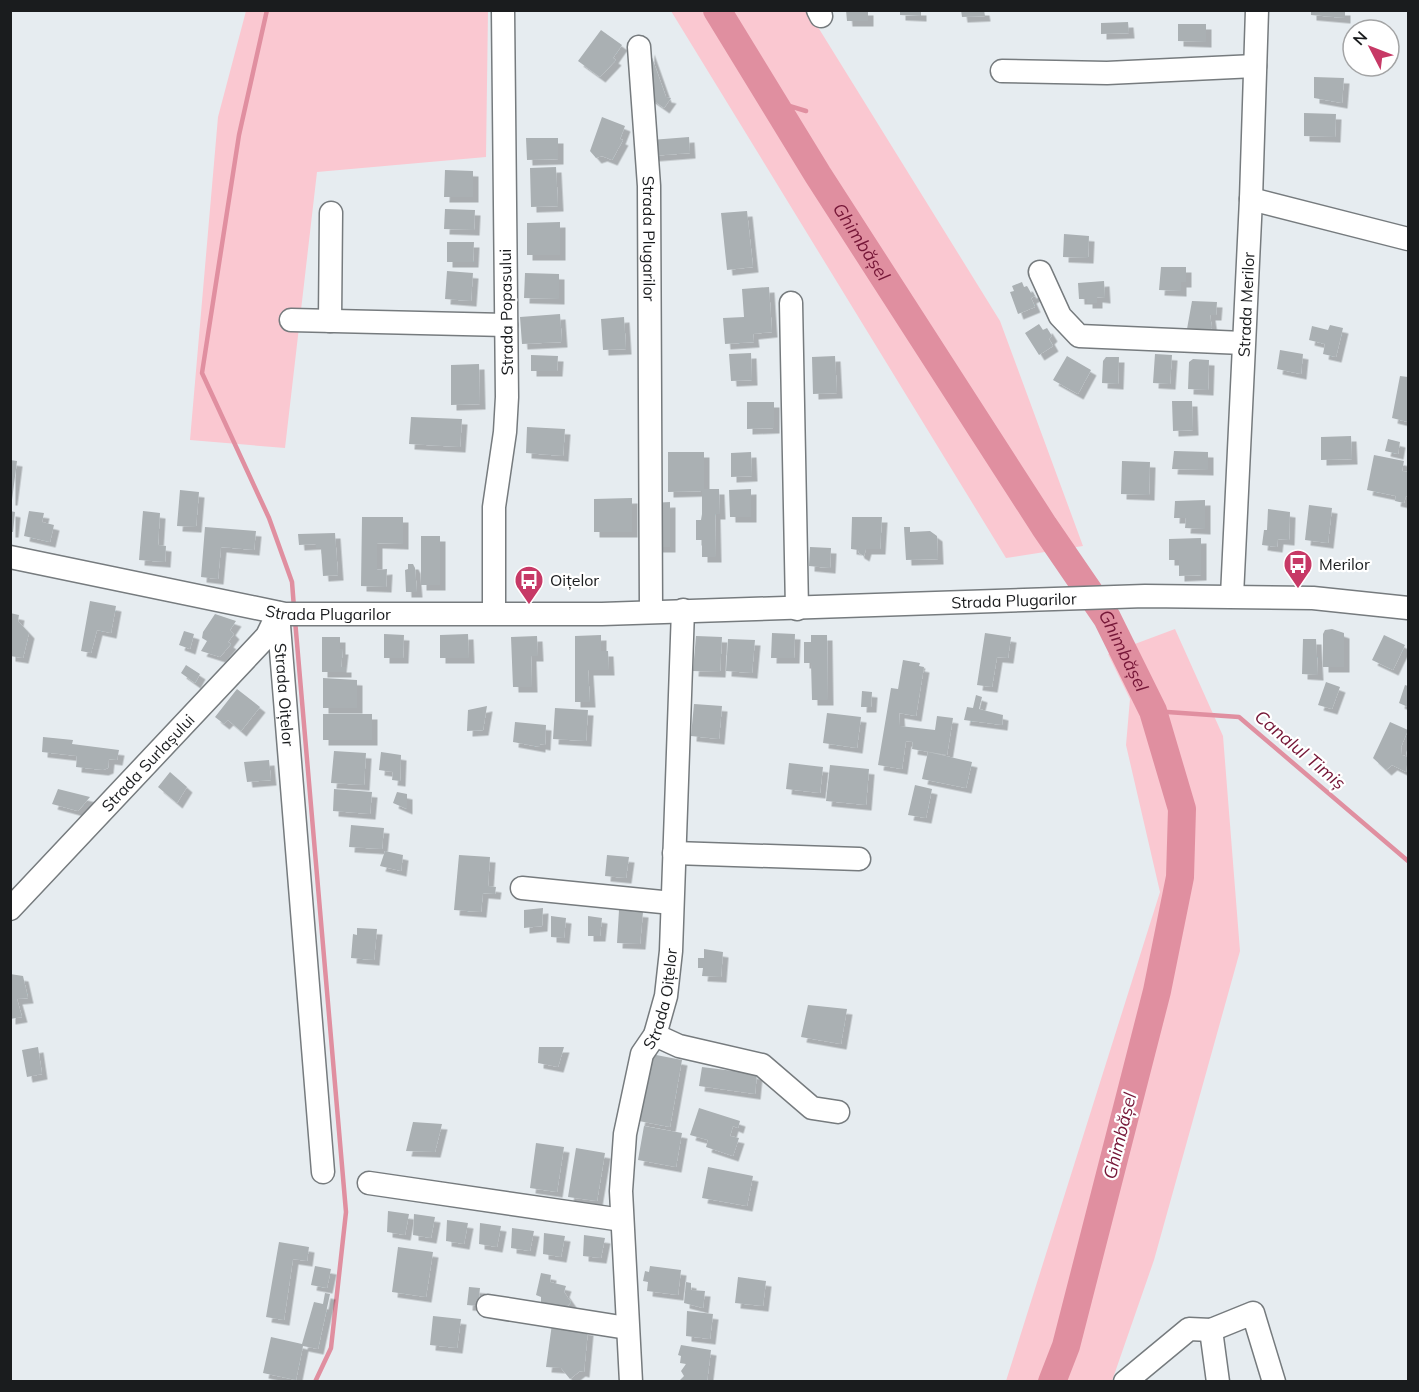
<svg xmlns="http://www.w3.org/2000/svg" width="1419" height="1392" viewBox="0 0 1419 1392" font-family="Mulish,sans-serif">
	<style>
		.green { fill: #fac8d1 }
		.lines { fill: none; stroke-linecap: round; stroke-linejoin: round }
		.stream { stroke: #e08fa0; stroke-width: 4.5 }
		.river { stroke: #e08fa0; stroke-width: 28 }
		.building { fill: #aab0b3; filter: url(#shadow) }
		.minor-casing { stroke: #767b7e; stroke-width: 25 }
		.minor { stroke: #fff; stroke-width: 22 }
		.labels { text-anchor: middle; stroke-width: 4.5; stroke-linejoin: round; paint-order: stroke }
		.street-label { font-size: 16px; fill: #1a1c1e; stroke: #fff }
		.poi-label { font-size: 16px; fill: #1a1c1e; stroke: #fff; text-anchor: start }
		.water-label { font-size: 18px; font-style: italic; fill: #751637; stroke: #fff }
	</style>
	<defs>
		<filter id="shadow"><feDropShadow dx="5.5" dy="5.5" stdDeviation="0" flood-color="#0004"/></filter>
	</defs>
	<rect width="100%" height="100%" fill="#e6ecf0"/>
	<!-- green -->
	<path class="green" d="M246 11H488L486 157 317 172 285 448 190 440 218 117Z
		M671 11H808L1000 321 1083 546 1006 558Z
		M1175 629 1223 736 1240 951 1154 1260 1112 1381H1006L1160 892 1126 745 1130 699 1108 654Z"/>
	<g class="lines">
		<!-- stream -->
		<path class="stream" d="M267 10 239 135 202 373 269 518 292 582 294 608
			M773 101 806 111
			M295 620 346 1212 331 1348 315 1382
			M1153 711 1239 717 1408 861"/>
		<!-- river -->
		<path class="river" id="s1" d="M717 10 818 175 1044 526 1107 618 1153 711 1182 809 1180 877 1157 991 1066 1346 1052 1382"/>
	</g>
	<!-- building -->
	<path class="building" d="M846 10H868V21H847Z
		M900 10H921V16L900 15Z
		M961 10H984L985 16 962 17Z
		M1311 10H1345V18L1311 15Z
		M1128 22 1129 33 1101 34V23Z
		M1178 24H1206V42L1178 41Z
		M601 30 622 45 613 58 616 60 600 77 578 61Z
		M649 49 666 97 671 98 664 108 647 96Z
		M1314 77 1344 78 1342 103 1314 98Z
		M1304 113 1336 114 1335 137 1304 136Z
		M602 117 625 126 620 139 623 140 612 160 602 156 596 158 590 151Z
		M689 137 690 153 652 156 651 140Z
		M526 138H558V159L527 160Z
		M556 167 558 206 531 207 530 168Z
		M445 170 473 171V197H444Z
		M445 209 475 210 474 230 444 229Z
		M747 211 753 267 727 270 721 213Z
		M560 222V255H527V223Z
		M1064 234 1089 236 1088 258 1063 257Z
		M447 242H474L473 262H447Z
		M1161 267H1186V282H1181V291L1159 290Z
		M447 271 473 273 471 301 445 299Z
		M525 273 559 274V299L524 298Z
		M1104 281 1105 298 1097 297V303H1087V299H1079L1078 283Z
		M1022 282 1024 287 1027 286 1031 293 1033 292 1035 296 1031 298 1035 307 1018 314 1010 292 1014 291 1012 286Z
		M769 287 772 332 753 334 754 342 725 344 723 318 744 317 742 289Z
		M1192 301 1217 302 1216 315H1210L1212 328 1209 331 1187 329Z
		M560 314 562 342 522 344 520 317Z
		M624 317 626 349 603 350 601 319Z
		M1039 324 1043 330 1047 328 1052 336 1049 339 1053 346 1039 355 1025 333Z
		M1330 325 1343 328 1336 357 1323 354 1325 344 1309 340 1312 326 1328 330Z
		M1280 350 1303 354 1301 374 1277 369Z
		M751 353 752 380 731 381 729 354Z
		M1155 354 1172 355 1170 384 1153 383Z
		M531 355 558 356 557 371H531Z
		M835 356 837 393 813 394 812 357Z
		M1067 356 1091 370 1078 394 1053 380Z
		M1106 357H1119L1118 384 1102 383 1103 361Z
		M1193 359 1209 360 1208 390 1188 389 1189 362Z
		M479 364 480 404 451 405V365Z
		M1400 376 1408 377V422L1392 418Z
		M1172 401H1192L1193 430 1173 431Z
		M747 402H774V428L747 429Z
		M411 417 462 419 460 447 409 444Z
		M527 427 565 429 563 456 526 453Z
		M1351 436 1352 459 1321 460V437Z
		M1388 439 1400 442 1398 454 1385 451Z
		M1174 451 1208 452V470L1172 469Z
		M668 452H704V489H719L720 514H715L716 557H702V540H696V520H701L702 514V491L668 492Z
		M751 452 752 476 731 477V453Z
		M1374 455 1404 461 1402 471 1408 472V497L1406 496 1404 503 1395 501 1396 496 1367 490Z
		M10 460 17 461 12 500H10Z
		M1122 461 1150 462 1149 495 1121 494Z
		M751 489V517H730L729 490Z
		M180 490 199 492 196 527 177 526Z
		M632 498V532H594V499Z
		M1205 500V529L1185 528 1186 518H1174L1175 501Z
		M670 502V547H652L651 503Z
		M1309 505 1332 508 1328 543 1305 540Z
		M1268 509 1290 512 1289 540 1278 539 1277 547 1262 545 1264 530H1267Z
		M10 511 15 512 13 532H10Z
		M29 511 44 513 42 522 54 525 50 542 24 536Z
		M143 511 160 513 158 545 166 546 165 562 139 560Z
		M362 517H403V544L377 543V570L387 569 386 587 361 586Z
		M852 517H882L880 549H866L864 556 859 553 858 550 851 549Z
		M205 527 256 531 254 550 221 547 218 579 201 577Z
		M904 527H910V532L930 531 937 536 938 559 906 560Z
		M335 533 338 575 323 576 321 548H316V544L299 545 298 534Z
		M421 536H440V585H421Z
		M1201 538V575L1179 576V560H1169V539Z
		M810 547 831 548 830 568 809 566Z
		M408 564H413L415 568 417 592H406L405 570 408 569Z
		M90 601 116 606 111 633 97 630 91 653 81 651Z
		M10 613 19 615 18 621 29 633 23 658 10 656Z
		M215 614 236 621 230 630 234 634 228 642 231 644 220 657 201 651 207 641 202 638 203 632Z
		M1332 629 1344 633V667H1323V634L1325 630Z
		M184 631 194 634 190 649 179 645Z
		M772 633 795 634 794 658H771Z
		M985 633 1011 637 1008 658 997 657 992 687 977 685Z
		M384 634 404 635 403 658H384Z
		M468 634 469 658H440V635Z
		M601 635V651H608L609 670H588L590 702H575V636Z
		M811 635H827L828 700H812L811 663H804V642H811Z
		M1384 635 1405 645 1393 670 1372 660Z
		M537 636 538 656H531L532 687H513L511 637Z
		M696 636 722 637 720 672 693 671Z
		M322 637H340V649H343L341 667H346V672H322Z
		M728 639 755 640 752 673 726 671Z
		M1303 639H1316L1318 675 1302 674Z
		M903 660 920 663 919 666 924 667 916 716 899 713 900 726 935 730 937 716 953 718 947 755 912 749 913 742 906 741 902 769 878 765 891 688 898 689Z
		M186 665 200 674 195 683 181 673Z
		M323 678 357 680V708H323Z
		M1326 682 1340 687 1332 709 1318 705Z
		M1405 685 1408 686V707L1399 703Z
		M237 689 260 707 241 731 228 720 224 724 215 717Z
		M862 691 872 692 871 707H861Z
		M976 695 982 697 979 709 1003 715 1002 725 964 720 967 707 973 708Z
		M694 704 722 706 719 739 691 736Z
		M487 706 483 730 467 731 468 710Z
		M555 708 588 710 586 741 553 739Z
		M827 713 861 717 857 748 823 743Z
		M323 714H372V740H323Z
		M515 722 546 725 545 745 540 744V747L513 742Z
		M1390 722 1408 730 1401 747 1402 755 1408 757 1406 772 1392 765 1386 770 1373 758Z
		M43 737 73 740 72 744 119 750 117 760 109 759 108 768 103 770 76 767 77 756 42 752Z
		M334 751 366 753 364 785 331 783Z
		M381 752 401 755 400 781 392 780 393 772 379 770Z
		M928 752 972 762 966 788 922 779Z
		M269 760 271 780 247 782 244 762Z
		M789 763 823 767 820 793 786 789Z
		M830 765 869 769 866 805 826 801Z
		M170 772 187 787 177 803 158 787Z
		M915 785 932 789 926 818 908 815Z
		M58 789 90 797 78 811 52 804Z
		M334 789 372 792 370 814 333 811Z
		M397 792 407 794V809L393 803Z
		M351 825 384 828 382 849 349 847Z
		M385 851 403 855 401 871 380 866Z
		M459 855 490 857 488 886 496 887 495 894 483 893 481 912 454 910Z
		M607 855 629 857 626 878 605 876Z
		M543 908 542 926 524 928V910Z
		M619 910 643 912 640 944 617 943Z
		M551 916 566 918 564 938 551 937Z
		M588 916 602 918 600 936H588Z
		M357 928 377 929 374 960 351 958 353 934 357 935Z
		M704 949 723 952 721 977 702 976 703 968H698V958H704Z
		M10 974 23 976 28 998 17 999 22 1017 10 1019Z
		M808 1005 847 1009 841 1044 801 1037Z
		M38 1047 42 1074 27 1077 22 1050Z
		M539 1047H564L558 1067 538 1063Z
		M651 1054 682 1060 670 1127 639 1121Z
		M702 1067 757 1074 755 1094 699 1086Z
		M699 1108 740 1121 738 1128 733 1126 730 1136 739 1138 733 1156 706 1147 708 1140 690 1135Z
		M413 1122 442 1124 435 1152 406 1151Z
		M644 1126 682 1133 676 1167 638 1160Z
		M536 1143 564 1147 557 1192 530 1188Z
		M576 1148 605 1153 597 1201 568 1197Z
		M708 1167 753 1176 747 1206 702 1198Z
		M388 1211 409 1214 405 1235 387 1232Z
		M414 1214 435 1217 431 1238 413 1235Z
		M447 1220 468 1223 464 1244 446 1241Z
		M480 1223 501 1226 497 1247 479 1244Z
		M512 1228 534 1231 530 1251 511 1248Z
		M544 1233 565 1236 561 1257 543 1254Z
		M584 1235 605 1238 601 1258 583 1256Z
		M279 1242 309 1247 307 1261 293 1259 284 1320 266 1317Z
		M398 1247 433 1252 426 1297 392 1292Z
		M315 1266 331 1269 327 1288 311 1285Z
		M650 1266 681 1270 678 1295 647 1291 648 1282 643 1281 645 1271 649 1272Z
		M541 1273 551 1275 550 1282 566 1286 564 1292 571 1302 565 1309 541 1304V1297L536 1295Z
		M738 1277 766 1281 763 1306 735 1303Z
		M686 1282 691 1283V1290L705 1291 703 1308 684 1303Z
		M469 1287 480 1288 478 1306 467 1305Z
		M325 1293 330 1294 318 1349 303 1346 296 1380 263 1373 271 1337 302 1344 314 1302 323 1304Z
		M687 1311 713 1314 710 1339 686 1336Z
		M433 1316 461 1319 457 1348 430 1345Z
		M552 1324 588 1330 584 1372 580 1371 570 1379 561 1368 546 1367Z
		M681 1345 711 1350 707 1382H678L684 1376 681 1371 686 1364 680 1363 681 1356 678 1355Z"/>
	<g class="lines">
		<!-- minor casing -->
		<g class="minor-casing">
			<g id="minor">
				<path d="M818 10 821 16"/>
				<path id="s2" d="M639 47 649 186 651 611"/>
				<path d="M1002 71 1107 73 1255 66"/>
				<path d="M1251 199 1408 239"/>
				<path d="M1040 272 1060 316 1079 336 1243 343"/>
				<path d="M791 303 797 609"/>
				<path d="M291 320 506 325"/>
				<path d="M330 321 331 213"/>
				<path id="s3" d="M10 557 285 614H602L1145 596 1313 598 1408 608"/>
				<path id="s4" d="M1232 596 1251 199 1257 10"/>
				<path id="s5" d="M278 613 323 1172"/>
				<path d="M494 613V507L505 432 507 397 503 10"/>
				<path d="M674 853 859 859"/>
				<path d="M522 888 672 903"/>
				<path id="s6" d="M10 909 267 636 278 613"/>
				<path d="M655 1035 679 1046 762 1065 812 1108 838 1112"/>
				<path d="M369 1183 622 1220"/>
				<path d="M488 1306 627 1328"/>
				<path d="M1211 1330 1218 1382"/>
				<path id="s7" d="M631 1382 621 1191 625 1134 642 1054 655 1035 666 996 671 951 683 610"/>
				<path d="M1125 1382 1189 1329 1211 1330 1253 1313 1274 1382"/>
			</g>
		</g>
		<!-- minor -->
		<use href="#minor" class="minor"/>
	</g>
	<!-- icons -->
	<defs>
		<g id="bus-pin" transform="scale(1.5)"><path d="M0 17L-7.5 6A9.5 9.5 0 1 1 7.5 6Z" fill="#c73966" stroke="#fff"/><path d="M-5-6H5V4H4V6H2V4H-2V6H-4V4H-5ZM-3.5-4V0h7V-4ZM-3.5 1.2v1.5H-2V1.2ZM2 1.2v1.5H3.5V1.2Z" fill="#fff"/></g>
	</defs>
	<g fill-rule="evenodd">
		<use href="#bus-pin" x="1298" y="564"/>
		<use href="#bus-pin" x="529" y="580"/>
	</g>
	<g class="labels">
		<!-- street labels -->
		<g class="street-label">
			<text dy="6" stroke="none"><textPath href="#s2" startOffset="192">Strada Plugarilor</textPath></text>
			<text dy="6" stroke="none"><textPath href="#s4" startOffset="292">Strada Merilor</textPath></text>
			<text transform="translate(506 312) rotate(-91)" y="6">Strada Popasului</text>
			<text dy="6" stroke="none"><textPath href="#s3" startOffset="1010">Strada Plugarilor</textPath></text>
			<text dy="6" stroke="none"><textPath href="#s3" startOffset="324">Strada Plugarilor</textPath></text>
			<text dy="6" stroke="none"><textPath href="#s5" startOffset="82">Strada Oițelor</textPath></text>
			<text dy="6" stroke="none"><textPath href="#s6" startOffset="201">Strada Surlașului</textPath></text>
			<text dy="6" stroke="none"><textPath href="#s7" startOffset="390">Strada Oițelor</textPath></text>
		</g>
		<!-- poi labels -->
		<g class="poi-label">
			<text x="1319" y="570">Merilor</text>
			<text x="550" y="586">Oițelor</text>
		</g>
		<!-- water labels -->
		<g class="water-label">
			<text dy="6" stroke="none"><textPath href="#s1" startOffset="273">Ghimbășel</textPath></text>
			<text dy="6" stroke="none"><textPath href="#s1" startOffset="759">Ghimbășel</textPath></text>
			<text transform="translate(1300 750) rotate(40)" y="6">Canalul Timiș</text>
			<text transform="translate(1120 1136) rotate(-76)" y="6">Ghimbășel</text>
		</g>
	</g>
	<!-- border -->
	<rect width="1419" height="1392" fill="none" stroke="#1a1c1e" stroke-width="24"/>
	<!-- north arrow -->
	<g transform="translate(1371 48) rotate(312)"><circle r="28" fill="#ffffff" stroke="#a3a4a5" stroke-width="1.5"/>
	<path d="M0-4.5L10 22L0 15L-10 22Z" fill="#c73966"/>
	<text y="-9" font-size="16" font-weight="bold" text-anchor="middle" fill="#1a1c1e">N</text>
	</g>
</svg>
